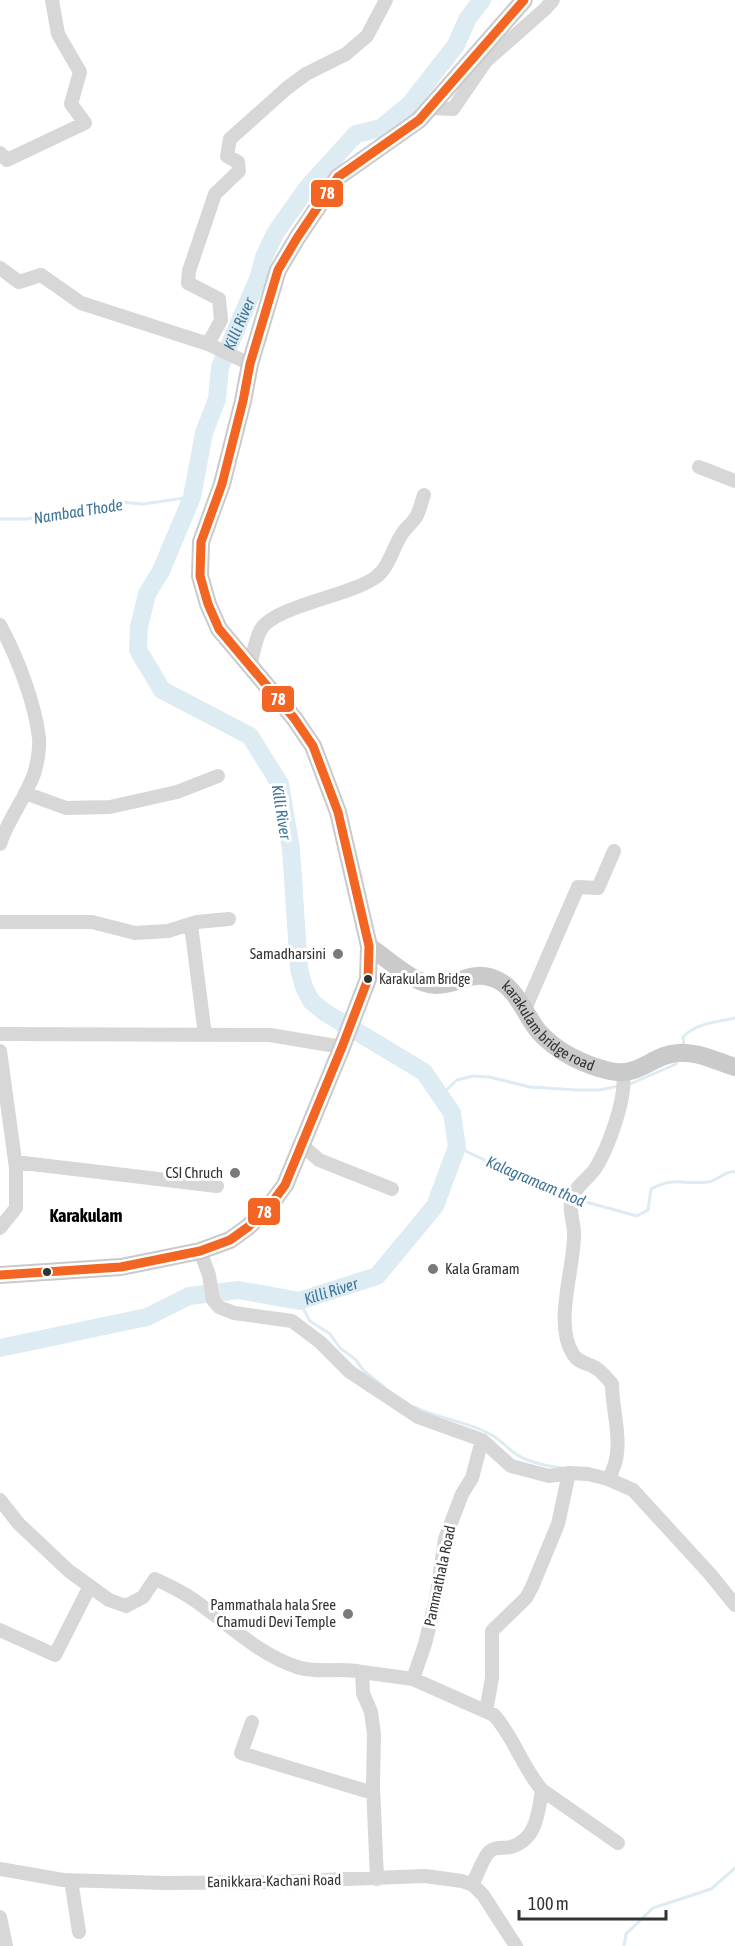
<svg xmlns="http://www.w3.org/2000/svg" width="735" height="1946" viewBox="0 0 735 1946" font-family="'Asap Condensed',sans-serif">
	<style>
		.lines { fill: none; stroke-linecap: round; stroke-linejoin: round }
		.stream { stroke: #ddebf3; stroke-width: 3 }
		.river { stroke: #ddebf3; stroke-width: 18 }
		.minor { stroke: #d7d7d7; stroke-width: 14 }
		.major { stroke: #cacaca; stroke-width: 18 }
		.bus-1-casing { stroke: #fff; stroke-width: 14 }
		.bus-1 { stroke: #f26522; stroke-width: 9 }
		.poi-dot { fill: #7a7a7a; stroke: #fff; stroke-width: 2 }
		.bus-dot { fill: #333; stroke: #fff; stroke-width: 2 }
		.labels { text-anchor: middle; stroke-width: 6; stroke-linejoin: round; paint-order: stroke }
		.bus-label { font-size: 14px; fill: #333; stroke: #fff; text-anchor: start }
		.poi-label { font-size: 15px; fill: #333; stroke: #fff; text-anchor: end }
		.street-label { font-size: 15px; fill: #333; stroke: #fff }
		.water-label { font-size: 16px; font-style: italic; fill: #3f7597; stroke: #fff }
		.quarter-label { font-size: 18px; font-weight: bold; fill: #000; stroke: #fff }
		.line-badge { stroke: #fff; stroke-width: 2 }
		.badge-label { font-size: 16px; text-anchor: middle; font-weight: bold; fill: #fff }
	</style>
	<rect width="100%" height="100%" fill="#fff"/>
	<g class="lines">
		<!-- stream -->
		<path class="stream" d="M0 519H27L120 502 143 504 192 497
			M684 1046 683 1037C696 1023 717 1022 735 1018
			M628 1085 676 1064 677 1061
			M440 1096 457 1080 473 1076 489 1077 530 1087 577 1090H600L619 1086
			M457 1147 527 1180 569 1197
			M575 1199 637 1216 648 1210 651 1189C675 1176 683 1185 708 1182 718 1181 725 1170 735 1172
			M299 1301 310 1321 330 1334 340 1348 355 1359 364 1371 384 1387
			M415 1407C439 1419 466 1421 490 1434 500 1439 507 1448 516 1454 529 1463 547 1466 561 1468
			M624 1946 626 1934 653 1908 711 1889 735 1868"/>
		<!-- river -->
		<path class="river" id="s1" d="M0 1348 147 1317 189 1296 239 1290 299 1301 377 1276 435 1206 457 1147 452 1113 424 1072 326 1013 311 1001 304 987 299 969 291 849 280 784 250 736 162 690 138 650 139 627 147 594 161 571 192 497 204 433 217 399 220 367 258 279 264 257 276 232 307 188 356 134 381 128 410 104 456 45 468 18 482 0"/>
		<!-- minor -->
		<path class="minor" d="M429 108 453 109 486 61 545 9 553 0
			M0 153 7 160 85 123 71 104 80 72 58 34 52 0
			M0 268 19 282 41 275 81 303 208 344 250 364
			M208 344 221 320 219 299 188 283 189 271 215 194 239 171 238 162 227 156 230 139 287 88 306 74 346 54 367 36 386 0
			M699 467 735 481
			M0 625C17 656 35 703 39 738 40 748 37 765 34 774 25 799 8 819 0 844
			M250 666C253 655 255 641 260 631 272 606 351 596 376 577 390 567 393 545 404 531 408 526 413 522 416 517 420 511 421 502 424 495
			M25 793 66 808 110 807 177 792 218 776
			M0 922H92L135 933 168 931 197 922 229 919
			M191 925 205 1035
			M525 1009 578 887 598 888 614 851
			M0 1034 270 1035 342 1047
			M0 1051 16 1168V1208L0 1228
			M302 1145 319 1160 392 1189
			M15 1162 217 1186
			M200 1251 209 1275 213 1300 219 1307 234 1313 292 1321 320 1342 350 1372 418 1417 482 1440 511 1466 549 1476 569 1473 588 1474 608 1479 633 1490 710 1574 735 1605
			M608 1479C627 1450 612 1415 612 1384 607 1378 602 1372 596 1368 588 1363 578 1363 573 1354 553 1323 575 1267 574 1233 574 1223 569 1211 571 1201 573 1188 588 1179 595 1169 608 1149 627 1097 623 1074
			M0 1500 19 1524 69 1571 109 1600 126 1606 143 1597 155 1579C166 1584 178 1590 188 1596 225 1620 255 1653 297 1667 318 1674 341 1667 362 1672L363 1693 371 1712 374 1734 373 1786 377 1879
			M0 1630 55 1655 90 1586
			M362 1672 413 1679 494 1715C514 1737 522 1767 542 1790 538 1813 537 1839 511 1847 503 1849 495 1846 489 1852 484 1856 476 1878 472 1885
			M413 1679 425 1644 436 1599 445 1539 462 1494 472 1478 482 1440
			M486 1711 492 1678V1631L526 1598 532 1587 558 1524 569 1473
			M252 1722 241 1753 373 1793
			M542 1790 618 1843
			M0 1869 63 1880 166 1883 269 1882 425 1876 462 1881 473 1885 483 1895 516 1946
			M71 1880 79 1932
			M0 1917 6 1946"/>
		<!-- major -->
		<g class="major">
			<path id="s2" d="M369 946C386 958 415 985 435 985 461 986 473 966 501 982 518 992 527 1018 539 1032 557 1052 584 1065 610 1071 639 1078 653 1054 678 1053 697 1051 718 1062 735 1067"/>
			<path d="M0 1275 121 1267 200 1251 230 1240 248 1227 268 1208 285 1185 342 1047 368 979 369 946 338 812 313 746 294 718 219 629 208 604 200 576 201 542 222 484 243 401 250 364 278 270 297 238 338 177 419 120 524 0"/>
		</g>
		<!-- bus-1 casing -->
		<g class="bus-1-casing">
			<path id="bus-1" d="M0 1275 121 1267 200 1251 230 1240 248 1227 268 1208 285 1185 342 1047 368 979 369 946 338 812 313 746 294 718 219 629 208 604 200 576 201 542 222 484 243 401 250 364 278 270 297 238 338 177 419 120 524 0"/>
		</g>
		<!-- bus-1 -->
		<use href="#bus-1" class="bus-1"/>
	</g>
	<!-- markers -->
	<g class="poi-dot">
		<circle cx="338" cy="954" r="6"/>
		<circle cx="235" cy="1173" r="6"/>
		<circle cx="433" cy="1269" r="6"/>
		<circle cx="348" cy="1614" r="6"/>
	</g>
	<g class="bus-dot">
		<circle cx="368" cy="979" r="5"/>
		<circle cx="47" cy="1272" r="5"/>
	</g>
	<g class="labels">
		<!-- bus labels -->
		<g class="bus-label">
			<text x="379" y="984">Karakulam Bridge</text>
		</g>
		<!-- poi labels -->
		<g class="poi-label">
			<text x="326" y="959">Samadharsini</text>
			<text x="223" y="1178">CSI Chruch</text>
			<text x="445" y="1274" text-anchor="start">Kala Gramam</text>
			<text x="336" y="1610">Pammathala hala Sree<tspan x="336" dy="17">Chamudi Devi Temple</tspan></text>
		</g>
		<!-- street labels -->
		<g class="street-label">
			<text dy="5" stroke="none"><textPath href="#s2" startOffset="212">karakulam bridge road</textPath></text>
			<text transform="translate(440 1576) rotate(-78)" y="5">Pammathala Road</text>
			<text transform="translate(274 1881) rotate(-1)" y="5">Eanikkara-Kachani Road</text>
		</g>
		<!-- water labels -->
		<g class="water-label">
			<text dy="6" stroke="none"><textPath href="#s1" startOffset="1530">Killi River</textPath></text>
			<text transform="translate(78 511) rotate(-9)" y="6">Nambad Thode</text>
			<text transform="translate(282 812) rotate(81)" y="6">Killi River</text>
			<text transform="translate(536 1181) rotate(23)" y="6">Kalagramam thod</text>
			<text dy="6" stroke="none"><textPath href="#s1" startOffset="342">Killi River</textPath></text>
		</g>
		<!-- quarter labels -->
		<g class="quarter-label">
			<text x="86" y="1222">Karakulam</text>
		</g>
	</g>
	<g class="line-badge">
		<rect x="310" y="179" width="34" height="29" rx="6" fill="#f26522"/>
		<rect x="261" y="685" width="34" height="28" rx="6" fill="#f26522"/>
		<rect x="247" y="1197" width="34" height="29" rx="6" fill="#f26522"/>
	</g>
	<g class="badge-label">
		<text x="327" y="199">78</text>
		<text x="278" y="705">78</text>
		<text x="264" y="1218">78</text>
	</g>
	<!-- scale -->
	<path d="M519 1910v9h147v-9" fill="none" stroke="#333333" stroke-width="3"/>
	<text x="528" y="1910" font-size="18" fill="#333333" stroke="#ffffff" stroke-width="4.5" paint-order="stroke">100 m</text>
</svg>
